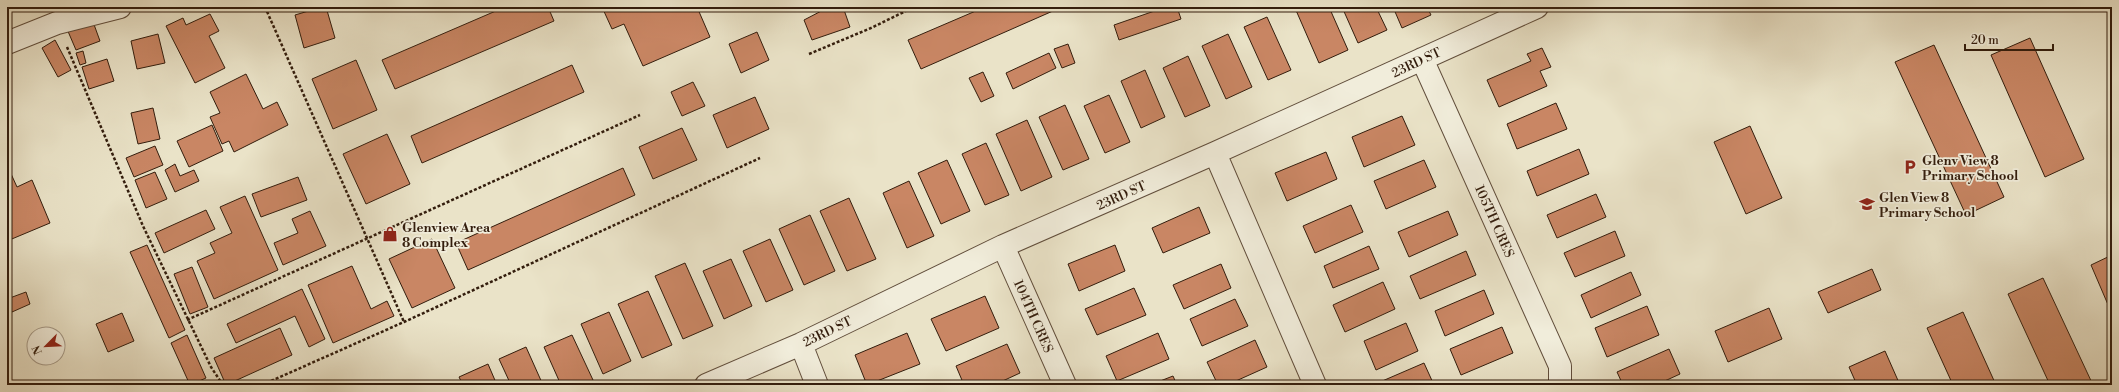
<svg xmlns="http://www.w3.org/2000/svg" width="2119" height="392" viewBox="0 0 2119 392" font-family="'Libre Bodoni',serif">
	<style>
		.building { fill: #c98664; stroke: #331d0d }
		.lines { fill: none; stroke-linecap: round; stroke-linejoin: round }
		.minor-casing { stroke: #614e3c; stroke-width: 24 }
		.path { stroke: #331d0d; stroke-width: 2.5; stroke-dasharray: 3 2; stroke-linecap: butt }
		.minor { stroke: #f1eddb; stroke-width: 22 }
		.labels { text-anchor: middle; stroke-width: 3.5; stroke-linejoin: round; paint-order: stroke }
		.street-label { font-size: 13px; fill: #331d0d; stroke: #f1eddb }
		.poi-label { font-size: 13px; font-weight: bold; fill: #331d0d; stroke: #f1eddb; text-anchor: start }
	</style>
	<rect width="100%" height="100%" fill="#eae3c8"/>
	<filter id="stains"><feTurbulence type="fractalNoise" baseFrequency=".005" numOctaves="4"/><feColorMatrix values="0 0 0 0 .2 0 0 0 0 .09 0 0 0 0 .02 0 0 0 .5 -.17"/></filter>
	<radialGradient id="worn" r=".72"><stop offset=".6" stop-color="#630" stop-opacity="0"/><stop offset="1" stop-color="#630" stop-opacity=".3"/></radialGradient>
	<!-- building -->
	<path class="building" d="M322 7H326L335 38 304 48 295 15Z
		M505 7H548L554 21 395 89 382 60Z
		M602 7H681L682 9 697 7 710 37 643 66 624 24 612 29Z
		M829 7H843L850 27 812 40 804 20Z
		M985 7H1062L921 69 908 40Z
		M1166 7H1177L1181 19 1119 40 1114 25Z
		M1297 7H1329L1348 50 1319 63 1295 8Z
		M1342 7H1376L1387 30 1358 43Z
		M1393 7H1427L1431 15 1402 28Z
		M210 14 219 31 209 36 225 68 195 83 166 26 183 18 186 25Z
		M1267 17 1291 70 1268 80 1244 27Z
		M92 19 100 41 76 50 67 29Z
		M757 32 769 60 741 73 729 44Z
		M158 34 165 63 137 69 131 41Z
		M1228 34 1252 87 1226 99 1202 46Z
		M2030 38 2084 159 2045 177 1991 55Z
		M55 40 71 70 58 77 42 48Z
		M1068 44 1075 63 1062 68 1054 49Z
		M1934 45 2004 197 1966 215 1895 62Z
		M1542 48 1551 67 1540 71 1547 86 1499 107 1487 80 1531 61 1527 54Z
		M83 51 86 63 80 65 76 53Z
		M1049 53 1056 68 1013 89 1006 73Z
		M1188 56 1210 106 1185 117 1163 68Z
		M107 59 114 81 89 89 82 67Z
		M356 60 377 110 333 129 312 79Z
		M572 65 584 92 422 163 411 136Z
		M1145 70 1165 117 1141 128 1121 81Z
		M983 72 994 96 981 102 969 78Z
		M246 74 263 109 277 102 288 125 234 152 229 141 222 144 210 117 220 113 210 92Z
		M693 82 705 106 682 116 671 92Z
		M1109 95 1130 142 1105 153 1084 106Z
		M755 97 769 129 727 148 713 115Z
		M1556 103 1567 129 1517 149 1507 124Z
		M1065 105 1089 159 1063 170 1039 117Z
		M153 108 160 139 138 144 131 113Z
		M1402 116 1415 145 1364 167 1352 137Z
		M1027 120 1052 177 1021 191 996 134Z
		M212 125 223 151 189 167 177 141Z
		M1750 126 1782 198 1746 214 1714 142Z
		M682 128 697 160 653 179 639 147Z
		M387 134 410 184 366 204 343 154Z
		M986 143 1009 195 985 205 962 154Z
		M155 146 163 165 134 177 126 158Z
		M1579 149 1589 174 1537 196 1527 171Z
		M1326 152 1337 179 1287 201 1275 173Z
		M947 160 970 211 941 224 918 173Z
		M1424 160 1436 187 1386 209 1374 181Z
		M175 164 180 176 194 170 199 181 175 192 165 170Z
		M7 165 17 187 32 180 50 223 7 241Z
		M623 168 635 195 468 270 456 243Z
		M155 172 167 199 146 208 135 180Z
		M298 177 307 200 261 217 252 194Z
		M909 181 934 236 907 248 883 193Z
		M1596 194 1606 217 1557 238 1547 215Z
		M245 196 278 270 214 299 197 261 215 253 210 243 232 233 220 207Z
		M849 198 876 259 847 271 820 211Z
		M1351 205 1363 232 1315 253 1303 226Z
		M1199 207 1210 233 1163 253 1152 228Z
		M206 210 215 229 164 253 155 233Z
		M310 211 326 246 283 265 274 243 298 233 292 219Z
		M1448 211 1458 235 1409 257 1398 232Z
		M810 215 835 271 804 285 779 229Z
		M1615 231 1625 256 1575 277 1564 253Z
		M432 239 455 288 412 308 389 259Z
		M770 239 793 290 766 302 743 251Z
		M147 245 185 330 169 338 130 252Z
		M1115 245 1125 271 1079 291 1068 264Z
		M1369 246 1379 269 1333 288 1324 266Z
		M1466 251 1476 275 1420 299 1410 276Z
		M2112 255V314L2091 265Z
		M731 259 752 306 724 319 703 271Z
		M685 263 713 326 683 339 655 276Z
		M1221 264 1231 288 1184 309 1173 285Z
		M352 266 371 309 387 301 394 316 333 343 308 285Z
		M192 267 208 307 190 314 174 274Z
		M1872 269 1881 290 1828 313 1818 292Z
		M1631 272 1641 295 1591 318 1581 295Z
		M2043 278 2093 385H2050L2008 294Z
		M1383 282 1395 309 1345 332 1333 305Z
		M1134 288 1146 315 1097 335 1085 309Z
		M302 289 325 339 309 347 295 316 236 343 227 324Z
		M1484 290 1494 314 1445 336 1435 311Z
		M648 291 672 345 642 358 618 304Z
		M26 292 30 304 12 312 7 299Z
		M985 296 999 328 946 351 931 319Z
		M1235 299 1248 326 1202 346 1190 319Z
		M1647 306 1659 335 1607 357 1595 328Z
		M1769 308 1782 339 1728 362 1715 331Z
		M609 312 631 361 603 374 581 324Z
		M1963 312 1996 385H1953L1927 328Z
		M122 313 134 341 108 352 96 324Z
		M1406 323 1418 351 1376 370 1364 341Z
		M1502 327 1513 353 1461 375 1450 349Z
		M280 328 292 355 226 385 214 358Z
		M907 333 920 364 867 385 855 355Z
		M1158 333 1169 359 1117 381 1106 356Z
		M187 335 206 378 190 385 171 343Z
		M572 335 593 380 583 385H561L544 347Z
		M1255 340 1267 367 1227 385H1218L1207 362Z
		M1007 344 1020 373 994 385H964L956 366Z
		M526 347 543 385H511L499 359Z
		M1669 349 1680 374 1656 385H1623L1617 372Z
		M1885 351 1900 385H1857L1849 367Z
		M1424 363 1434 385H1373Z
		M488 364 497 385H463L459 377Z
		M1173 376 1177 385H1150Z"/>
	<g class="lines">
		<!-- minor casing -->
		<g class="minor-casing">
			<path id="minor" d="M7 43 57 23 120 7
				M1422 59 1560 366V385
				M1215 153 1315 385
				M1003 246 1065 385
				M801 344 817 385
				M706 385 801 344 1003 246 1215 153 1537 7"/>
		</g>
		<!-- path -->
		<path class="path" d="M265 7 404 322
			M67 47 143 226 211 367 223 385
			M809 54 871 28 914 7
			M187 320 640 115
			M262 385 404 322 760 158"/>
		<!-- minor -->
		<use href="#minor" class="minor"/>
	</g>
	<!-- icons -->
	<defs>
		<g id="parking-bare" transform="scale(1.2)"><path d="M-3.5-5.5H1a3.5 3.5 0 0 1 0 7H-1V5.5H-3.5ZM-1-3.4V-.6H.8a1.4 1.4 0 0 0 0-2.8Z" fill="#8f2418" stroke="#f1eddb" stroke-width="2.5" paint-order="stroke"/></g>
		<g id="school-bare" transform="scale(1.2)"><path d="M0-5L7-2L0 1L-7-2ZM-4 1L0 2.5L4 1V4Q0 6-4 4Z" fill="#8f2418" stroke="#f1eddb" stroke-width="2.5" paint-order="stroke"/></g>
		<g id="shop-bare" transform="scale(1.2)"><path d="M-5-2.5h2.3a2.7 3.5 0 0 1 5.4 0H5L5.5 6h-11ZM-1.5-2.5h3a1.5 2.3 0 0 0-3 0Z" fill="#8f2418" stroke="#f1eddb" stroke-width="2.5" paint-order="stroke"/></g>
	</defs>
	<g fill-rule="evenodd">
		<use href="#parking-bare" x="1910" y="167"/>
		<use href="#school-bare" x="1867" y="204"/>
		<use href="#shop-bare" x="390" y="234"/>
	</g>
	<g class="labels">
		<!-- street labels -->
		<g class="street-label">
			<text transform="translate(1416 62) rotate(-25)" y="5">23RD ST</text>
			<text transform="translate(1121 195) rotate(-24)" y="5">23RD ST</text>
			<text transform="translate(1495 221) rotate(66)" y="5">105TH CRES</text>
			<text transform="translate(1034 316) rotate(66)" y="5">104TH CRES</text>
			<text transform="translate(827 331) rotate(-26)" y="5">23RD ST</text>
		</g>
		<!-- poi labels -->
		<g class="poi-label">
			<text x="1922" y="165">Glenv View 8<tspan x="1922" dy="15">Primary School</tspan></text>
			<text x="1879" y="202">Glen View 8<tspan x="1879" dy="15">Primary School</tspan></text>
			<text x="402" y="232">Glenview Area<tspan x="402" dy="15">8 Complex</tspan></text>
		</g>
	</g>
	<!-- margin -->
	<rect width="2119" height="392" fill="none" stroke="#eae3c8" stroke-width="24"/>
	<rect x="8" y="8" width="2103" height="376" fill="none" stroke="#331d0d" stroke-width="2"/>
	<rect x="12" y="12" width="2095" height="368" fill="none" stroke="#331d0d"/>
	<!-- north arrow -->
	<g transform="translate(46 346) rotate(246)"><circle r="19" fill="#f1eddb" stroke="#a59a89"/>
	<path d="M0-3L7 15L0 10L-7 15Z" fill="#8f2418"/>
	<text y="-6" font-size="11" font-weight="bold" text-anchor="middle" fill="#331d0d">N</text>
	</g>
	<!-- scale -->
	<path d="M1965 44v6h88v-6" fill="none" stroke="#331d0d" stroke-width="2"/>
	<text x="1971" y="44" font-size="12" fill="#331d0d" stroke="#f1eddb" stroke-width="3" paint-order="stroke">20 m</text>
	<rect width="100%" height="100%" filter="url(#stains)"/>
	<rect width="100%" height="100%" fill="url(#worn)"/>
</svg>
